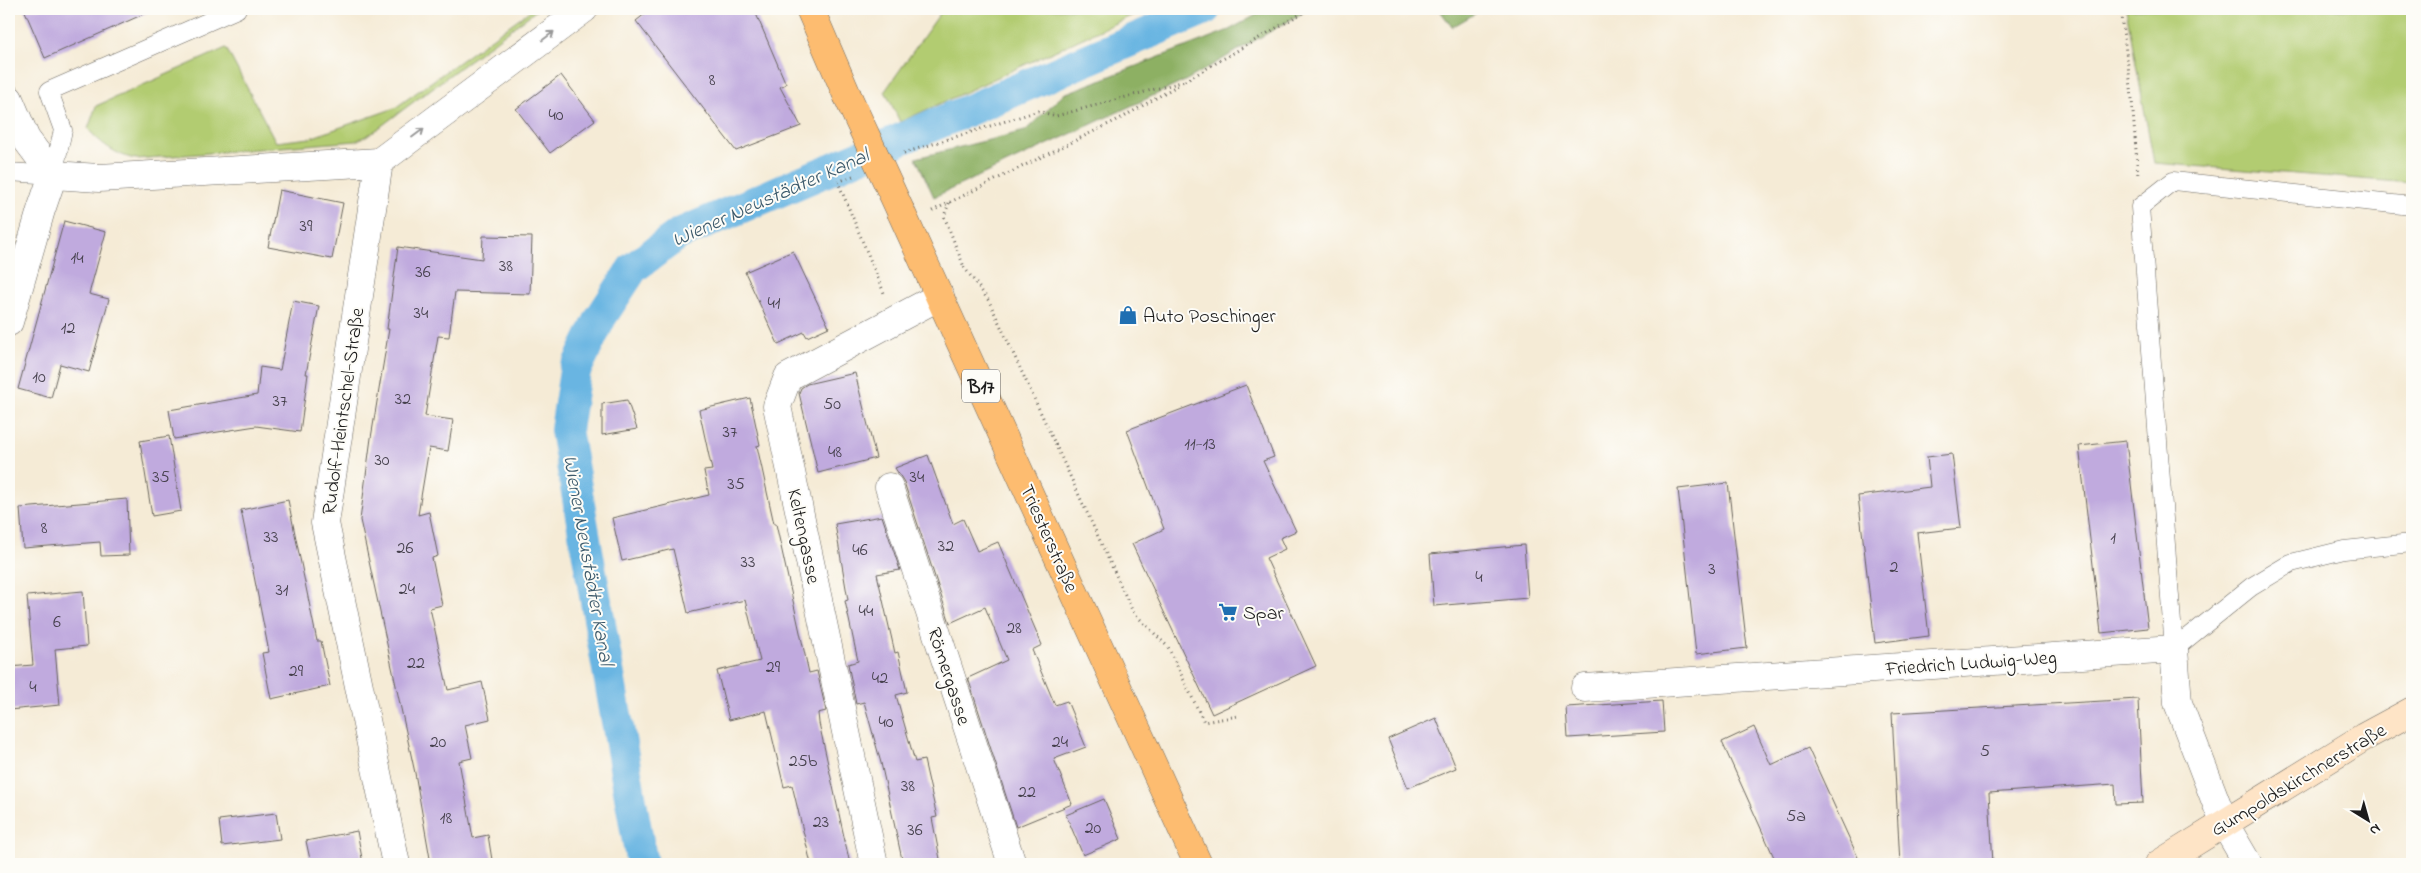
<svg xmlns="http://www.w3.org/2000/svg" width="2421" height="873" viewBox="0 0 2421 873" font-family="'Indie Flower',sans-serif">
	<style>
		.green { fill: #b2cc71; stroke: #677446 }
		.forest { fill: #8db063; stroke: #546640 }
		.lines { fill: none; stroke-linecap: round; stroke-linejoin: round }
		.canal { stroke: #69b5e2; stroke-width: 32 }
		.building { fill: #c0aade }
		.lane-casing { stroke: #68645d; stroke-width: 19 }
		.street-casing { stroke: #68645d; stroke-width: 29 }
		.secondary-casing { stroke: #68645d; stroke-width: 29 }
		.primary-casing { stroke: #68645d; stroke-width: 29 }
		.path { stroke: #68645d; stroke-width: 3; stroke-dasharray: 1 4; stroke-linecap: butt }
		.lane { stroke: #fff; stroke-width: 18 }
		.street { stroke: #fff; stroke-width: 28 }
		.secondary { stroke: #fee4c6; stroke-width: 28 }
		.primary { stroke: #fdbc70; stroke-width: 28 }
		.primary-bridge-casing { stroke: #68645d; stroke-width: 29; stroke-linecap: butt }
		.primary-bridge { stroke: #fdbc70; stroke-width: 28 }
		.oneway { stroke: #999 }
		.labels { text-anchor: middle; stroke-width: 4; stroke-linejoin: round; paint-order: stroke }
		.number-label { font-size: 18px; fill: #45404c }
		.shield { fill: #fdfcf7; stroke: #605f5e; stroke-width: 1 }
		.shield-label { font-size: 19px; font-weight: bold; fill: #1c1c1c }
		.poi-label { font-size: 20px; fill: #1c1c1c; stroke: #fdfcf7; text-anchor: start }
		.street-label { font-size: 20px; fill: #1c1c1c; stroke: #fdfcf7 }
		.water-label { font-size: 21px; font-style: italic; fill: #3b596b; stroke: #fdfcf7 }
	</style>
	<rect width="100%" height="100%" fill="#fdfcf7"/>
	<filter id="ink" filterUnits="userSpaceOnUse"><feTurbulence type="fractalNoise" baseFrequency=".02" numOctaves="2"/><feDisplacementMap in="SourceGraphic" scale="10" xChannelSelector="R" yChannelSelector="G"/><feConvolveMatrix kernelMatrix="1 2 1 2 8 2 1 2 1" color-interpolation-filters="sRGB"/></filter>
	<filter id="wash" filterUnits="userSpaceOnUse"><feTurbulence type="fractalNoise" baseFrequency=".0096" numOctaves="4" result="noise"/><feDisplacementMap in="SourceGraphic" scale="20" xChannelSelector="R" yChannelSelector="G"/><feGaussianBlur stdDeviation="1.12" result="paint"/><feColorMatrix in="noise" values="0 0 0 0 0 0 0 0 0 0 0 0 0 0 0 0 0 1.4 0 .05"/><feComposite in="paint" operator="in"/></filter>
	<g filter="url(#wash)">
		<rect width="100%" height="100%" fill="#f5ebd6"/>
		<!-- green -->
		<path class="green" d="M532 9H538L372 133 356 141 136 159C117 156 100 143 88 129L96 106 226 48 276 142 310 138 395 108Z
			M943 9H1146L900 122 885 91Z
			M2126 9H2412V183L2154 163Z"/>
		<!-- forest -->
		<path class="forest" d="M1267 9H1309L1185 81 934 197 916 158 1025 131 1064 94 1229 30Z
			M1439 9H1483L1452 27Z"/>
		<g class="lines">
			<!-- canal -->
			<path class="canal" d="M642 864 566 430 575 371 601 317 633 268 679 234 1205 9"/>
		</g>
		<g id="blocks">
			<!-- building -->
			<path class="building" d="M24 9H155L45 58Z
				M651 9H754L786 84 780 87 801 126 736 151 636 21Z
				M561 75 595 120 550 153 516 109Z
				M279 190 343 203 332 259 268 247Z
				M64 221 106 232 89 294 109 299 89 372 60 364 51 398 18 389Z
				M483 236 532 237 530 294 455 292 449 337 438 336 425 416 453 420 448 451 429 448 418 515 429 512 438 556 432 558 442 605 430 608 448 690 482 682 490 719 465 725 472 758 459 761 473 838 488 835 492 860 473 864H431L415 773 360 520 371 438 389 329H387L398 247 482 259Z
				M793 251 829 327 807 337 804 332 778 344 745 272Z
				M293 301 319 306 306 374H308L300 432 256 426 174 439 169 410 257 395 260 367 280 370Z
				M855 373 876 458 818 473 799 393 801 388 807 384Z
				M1246 385 1274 457 1263 461 1296 531 1280 538 1285 549 1266 558 1316 666 1212 714 1132 544 1164 529 1127 430Z
				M750 398 760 445 757 446 774 524H776L809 673 817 671 826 711 818 713 819 723 850 864H811L792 785 784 787 766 711 729 720 717 671 760 661 745 600 688 613 673 549 622 561 612 518 709 495 704 471 712 470 699 410Z
				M627 400 637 429 602 435V404Z
				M169 436 181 511 152 516 140 441Z
				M2126 441 2148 628 2101 633 2079 446Z
				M1952 454 1961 528 1917 533 1929 636 1875 643 1858 496 1930 487 1927 457Z
				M928 455 953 524 963 519 977 551 998 542 1042 645 1032 650 1055 705 1067 701 1086 747 1054 759 1072 804 1016 827 968 678 1007 660 985 607 950 623 904 482 895 468Z
				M1728 483 1747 648 1696 654 1678 489Z
				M127 499 129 555 101 556 100 542 23 548 20 508Z
				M288 500 317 641H321L330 686 271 699 262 653 269 652 241 510Z
				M882 516 900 570 877 574 895 653 898 652 907 692 896 695 915 762 924 760 937 817 932 818 941 864H903L881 763 864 702 856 704 848 664 858 661 845 601 848 600 835 524Z
				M1524 545 1528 598 1434 606 1430 554Z
				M83 591 87 646 55 649 60 705 9 710V667L33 665 27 596Z
				M2138 699 2143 803 2116 804 2115 784 1989 793 1993 864H1900L1892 713Z
				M1662 701 1664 732 1568 738 1566 707Z
				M1436 718 1456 768 1408 788 1388 739Z
				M1754 727 1771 765 1808 748 1861 864H1777L1722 742Z
				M1104 799 1121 839 1083 855 1066 815Z
				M276 813 280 839 222 846 219 820Z
				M357 831 363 864H311L306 841Z"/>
		</g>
	</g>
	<g filter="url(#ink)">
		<use href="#blocks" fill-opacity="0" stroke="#68645d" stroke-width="1"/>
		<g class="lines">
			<!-- lane casing -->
			<g class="lane-casing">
				<path id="lane" d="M9 172 53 175 63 130 49 91 237 9
					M2412 206 2173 181 2140 207 2174 649 2251 587 2291 563 2344 550 2412 543"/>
			</g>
			<!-- street casing -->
			<g class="street-casing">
				<path id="street" d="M9 99 26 139 53 175 41 210 9 322
					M379 162 325 523 396 864
					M53 175 99 178 379 162 584 9
					M889 487 1012 864
					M1585 688 2174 649 2178 703 2224 823 2248 864
					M874 864 777 406 788 377 940 296"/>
			</g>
			<!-- secondary casing -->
			<g class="secondary-casing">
				<path id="secondary" d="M2159 864 2364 737 2412 711"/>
			</g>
			<!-- primary casing -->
			<g class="primary-casing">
				<path id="primary" d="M810 9 847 95
					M901 212 1198 864"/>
			</g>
			<!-- path -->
			<path class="path" d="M2120 9 2131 87 2138 176
				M1185 81 1309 9
				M904 153 1038 111 1056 116 1185 81
				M853 176 838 182 884 293
				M949 203 944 216 964 267
				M932 211 1125 116 1180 84
				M964 267 989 301 1133 612 1168 647 1204 722 1238 716"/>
			<!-- lane -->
			<use href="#lane" class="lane"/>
			<!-- street -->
			<use href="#street" class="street"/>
			<!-- secondary -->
			<use href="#secondary" class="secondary"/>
			<!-- primary -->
			<use href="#primary" class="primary"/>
			<!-- primary-bridge casing -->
			<g class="primary-bridge-casing">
				<path id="primary-bridge" d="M847 95 901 212"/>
			</g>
			<!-- primary-bridge -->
			<use href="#primary-bridge" class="primary-bridge"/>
		</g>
		<!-- one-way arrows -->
		<defs><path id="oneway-shaft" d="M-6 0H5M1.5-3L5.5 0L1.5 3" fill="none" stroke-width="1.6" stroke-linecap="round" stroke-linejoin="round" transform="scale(1.25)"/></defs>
		<g class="oneway">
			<use href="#oneway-shaft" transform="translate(548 36) rotate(-37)"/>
			<use href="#oneway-shaft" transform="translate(418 133) rotate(-37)"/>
		</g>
	</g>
	<!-- icons -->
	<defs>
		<g id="shop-bare" transform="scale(1.5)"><path d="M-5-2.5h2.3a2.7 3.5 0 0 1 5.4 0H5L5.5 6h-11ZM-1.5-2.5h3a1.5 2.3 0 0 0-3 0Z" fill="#1f6fb2" stroke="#fdfcf7" stroke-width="2.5" paint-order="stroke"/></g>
		<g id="supermarket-bare" transform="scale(1.5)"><path d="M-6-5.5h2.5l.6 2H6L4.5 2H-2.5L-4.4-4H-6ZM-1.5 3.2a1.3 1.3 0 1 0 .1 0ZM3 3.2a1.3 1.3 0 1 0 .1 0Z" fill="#1f6fb2" stroke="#fdfcf7" stroke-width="2.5" paint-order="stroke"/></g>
	</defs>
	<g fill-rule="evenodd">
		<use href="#shop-bare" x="1128" y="315"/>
		<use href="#supermarket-bare" x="1228" y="612"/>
	</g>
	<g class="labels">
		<!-- number labels -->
		<g class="number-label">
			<text x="712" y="85">8</text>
			<text x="556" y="120">40</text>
			<text x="306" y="231">39</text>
			<text x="77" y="263">14</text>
			<text x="506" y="271">38</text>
			<text x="423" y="277">36</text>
			<text x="774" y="308">41</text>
			<text x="421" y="318">34</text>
			<text x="68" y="333">12</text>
			<text x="39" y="382">10</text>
			<text x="403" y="404">32</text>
			<text x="280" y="406">37</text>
			<text x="832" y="409">50</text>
			<text x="730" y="437">37</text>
			<text x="1200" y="449">11-13</text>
			<text x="835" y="457">48</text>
			<text x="382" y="465">30</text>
			<text x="161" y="482">35</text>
			<text x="917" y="482">34</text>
			<text x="736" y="489">35</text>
			<text x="44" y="533">8</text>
			<text x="271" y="542">33</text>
			<text x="2113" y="543">1</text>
			<text x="946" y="551">32</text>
			<text x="405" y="553">26</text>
			<text x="860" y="555">46</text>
			<text x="748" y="567">33</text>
			<text x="1894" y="572">2</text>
			<text x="1712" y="574">3</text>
			<text x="1479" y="582">4</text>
			<text x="407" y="594">24</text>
			<text x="282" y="595">31</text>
			<text x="866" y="616">44</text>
			<text x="57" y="627">6</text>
			<text x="1014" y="633">28</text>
			<text x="416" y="668">22</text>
			<text x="773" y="672">29</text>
			<text x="296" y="676">29</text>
			<text x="880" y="683">42</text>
			<text x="33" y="692">4</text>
			<text x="886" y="727">40</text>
			<text x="438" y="747">20</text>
			<text x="1060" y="747">24</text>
			<text x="1985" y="756">5</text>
			<text x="803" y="766">25b</text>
			<text x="908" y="791">38</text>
			<text x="1027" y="797">22</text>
			<text x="1796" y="821">5a</text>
			<text x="446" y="823">18</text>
			<text x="821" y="827">23</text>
			<text x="1093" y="833">20</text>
			<text x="915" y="835">36</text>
		</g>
		<!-- shield labels -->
		<rect class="shield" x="962" y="369.5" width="38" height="33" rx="4"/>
		<g class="shield-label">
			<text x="981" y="393">B17</text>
		</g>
		<!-- poi labels -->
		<g class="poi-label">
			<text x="1143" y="322">Auto Poschinger</text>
			<text x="1243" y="619">Spar</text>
		</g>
		<!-- street labels -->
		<g class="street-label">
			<text transform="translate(342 411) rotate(-82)" y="7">Rudolf-Heintschel-Straße</text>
			<text transform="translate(805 536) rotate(78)" y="7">Keltengasse</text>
			<text transform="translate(1050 538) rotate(66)" y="7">Triesterstraße</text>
			<text transform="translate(1971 662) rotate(-4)" y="7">Friedrich Ludwig-Weg</text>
			<text transform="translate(950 676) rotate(72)" y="7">Römergasse</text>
			<text transform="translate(2298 779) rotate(-31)" y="7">Gumpoldskirchnerstraße</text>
		</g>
		<!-- water labels -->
		<g class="water-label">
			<text transform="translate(770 197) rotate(-24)" y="7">Wiener Neustädter Kanal</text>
			<text transform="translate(589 560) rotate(80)" y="7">Wiener Neustädter Kanal</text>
		</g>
	</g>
	<!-- margin -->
	<rect width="2421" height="873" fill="none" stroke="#fdfcf7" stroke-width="30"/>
	<!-- north arrow -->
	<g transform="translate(2368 820) rotate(143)" stroke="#fdfcf7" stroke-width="4" paint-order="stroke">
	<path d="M0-4L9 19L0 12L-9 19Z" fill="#1c1c1c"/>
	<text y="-8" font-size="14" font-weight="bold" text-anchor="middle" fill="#1c1c1c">N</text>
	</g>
</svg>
